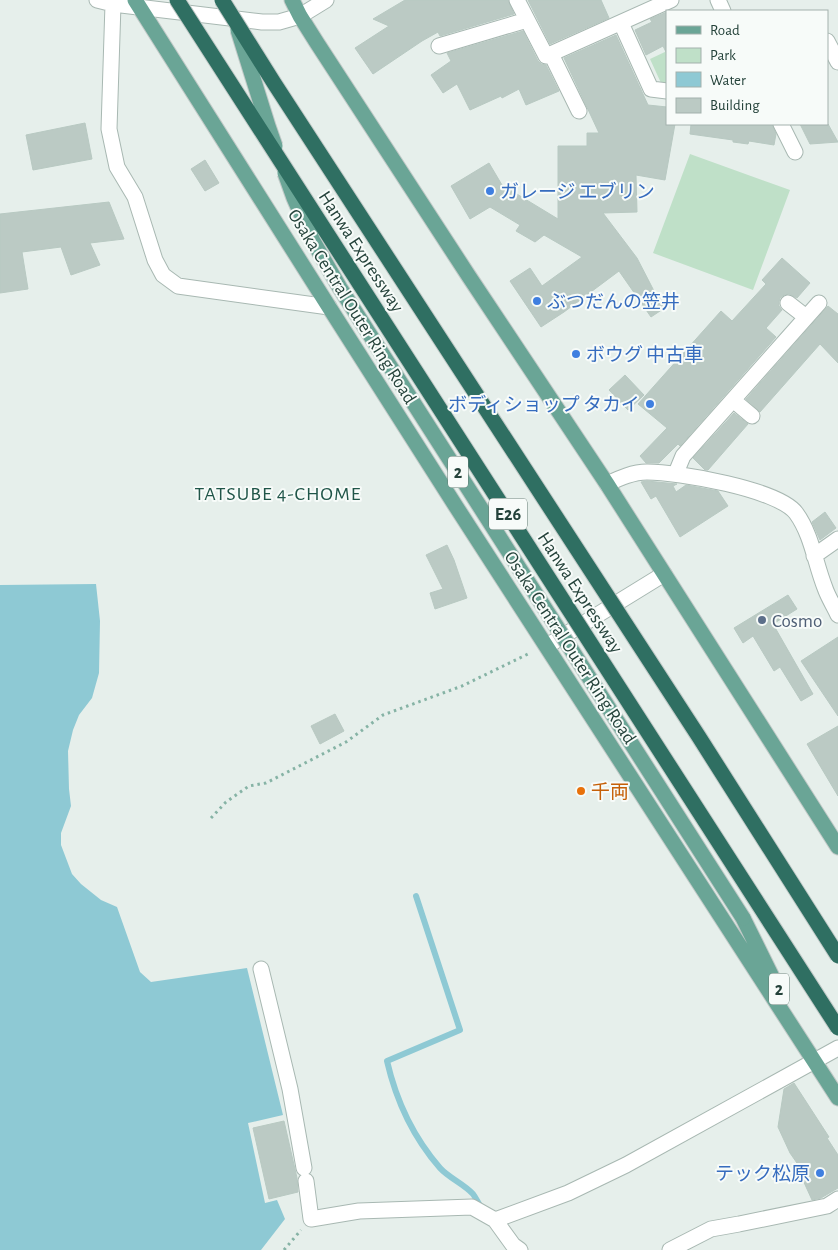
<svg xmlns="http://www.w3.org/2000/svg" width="838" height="1250" viewBox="0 0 838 1250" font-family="'Alegreya Sans','Noto Sans JP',sans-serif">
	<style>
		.green { fill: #bfe0c8 }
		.water { fill: #8ec9d4 }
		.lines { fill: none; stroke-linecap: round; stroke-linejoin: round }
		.stream { stroke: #8ec9d4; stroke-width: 6 }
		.building { fill: #bbcac4; stroke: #b8c9c2 }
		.minor-casing { stroke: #a8b8b2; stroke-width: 17 }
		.major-casing { stroke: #c2cac8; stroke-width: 17 }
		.path { stroke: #86b3a5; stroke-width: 3; stroke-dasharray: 2.5 4; stroke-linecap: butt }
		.minor { stroke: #fff; stroke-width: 15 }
		.major { stroke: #6aa596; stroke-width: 15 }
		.major-bridge-casing { stroke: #c2cac8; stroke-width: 17; stroke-linecap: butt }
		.highway-bridge-casing { stroke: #c2cac8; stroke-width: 17; stroke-linecap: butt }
		.major-bridge { stroke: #6aa596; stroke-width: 15 }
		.highway-bridge { stroke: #2f6f62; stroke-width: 15 }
		.shop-dot { fill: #3f7fe0; stroke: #f7fbf9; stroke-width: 2 }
		.service-dot { fill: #5c6f8a; stroke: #f7fbf9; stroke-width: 2 }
		.food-dot { fill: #e8710a; stroke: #f7fbf9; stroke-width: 2 }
		.labels { text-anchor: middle; stroke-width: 4; stroke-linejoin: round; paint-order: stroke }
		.shield { fill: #f7fbf9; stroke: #637a73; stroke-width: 1 }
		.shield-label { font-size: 18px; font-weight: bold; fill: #24423a }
		.shop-label { font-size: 19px; fill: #366cbe; stroke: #f7fbf9; text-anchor: start }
		.street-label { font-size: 19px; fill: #24423a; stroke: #f7fbf9 }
		.service-label { font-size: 19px; fill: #4e5e75; stroke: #f7fbf9; text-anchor: start }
		.food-label { font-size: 19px; fill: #c56008; stroke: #f7fbf9; text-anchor: start }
		.neighbourhood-label { font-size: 20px; letter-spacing: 1px; fill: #1f5548; stroke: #f7fbf9 }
	</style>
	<rect width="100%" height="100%" fill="#e6efeb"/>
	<!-- green -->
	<path class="green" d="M667 51V83H661L650 59Z
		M690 154 790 190 753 290 653 253Z"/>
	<!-- water -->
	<path class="water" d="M96 584 100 621 99 673 92 698 79 715 73 730 68 751 69 789 71 806 61 833V845L72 874 81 884 101 900 117 907 140 972 151 982 247 968 283 1115 248 1123 265 1203 277 1200 285 1219 261 1250H0V585Z"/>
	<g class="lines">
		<!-- stream -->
		<path class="stream" d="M416 896 460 1030 387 1061C396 1100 413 1137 440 1168 449 1178 464 1184 473 1194 476 1198 478 1203 481 1207"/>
	</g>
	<!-- building -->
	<path class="building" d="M405 0H508L514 14 440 36 438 32 422 41 373 74 355 48 389 26 373 19Z
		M528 0H601L609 18 550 44Z
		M667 12V54L663 46 646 55 635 30 652 22 650 19Z
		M523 31 538 61 541 64 546 65 559 91 526 105 519 89 502 98 501 96 470 110 457 84 443 93 431 75 451 61 447 53Z
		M616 35 648 105 667 107V124H675L665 180 636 175 637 212 603 213 637 258 653 289 666 307 651 317 619 271 564 312 541 327 510 281 530 268 542 286 582 257 544 235 535 242 516 231 520 225 490 207 470 219 451 186 489 163 502 185 558 219V146H587V133H599L564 58Z
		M85 123 92 159 33 170 26 135Z
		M691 124H772L776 134 774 145 749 141 748 144 733 142V140L690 134Z
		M800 124H828L838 142 810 144Z
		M205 160 219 183 205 191 191 169Z
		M109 202 124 239 90 243 100 265 71 275 61 247 22 252 28 289 0 293V214Z
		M782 258 810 283 797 298 789 294 784 295 780 298 779 302V306L782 310 766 328 776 337 680 446 678 444 659 463H646L640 456 667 428 638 404 721 311 732 321 766 284 762 280Z
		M828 306 838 314V363L820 344 760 412 746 399Z
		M625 375 644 395 628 410 609 390Z
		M734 413 748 424 708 470H705L693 458Z
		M647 481 677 484 673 486 676 492 686 485 718 491 728 506 680 537 656 496 651 499 641 482Z
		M825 512 836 528 820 540 812 522Z
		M447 545 454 560 467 598 435 609 430 593 443 589 426 555Z
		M788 595 797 609 773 624 813 694 801 701 780 667 774 671 753 636 743 643 734 628Z
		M838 637V716L801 661Z
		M335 714 344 731 320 744 311 726Z
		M838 726V796L807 744Z
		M794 1083 829 1137 827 1138 838 1155V1188L821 1198 812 1200 797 1167 799 1166 790 1153 778 1127 784 1089Z
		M284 1121 297 1178 298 1192 269 1199 253 1128Z"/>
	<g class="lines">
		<!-- minor casing -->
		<g class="minor-casing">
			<path id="minor" d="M97 0 113 4 262 22H279L300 16 326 0
				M517 0 546 56 671 0
				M718 0 723 11
				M113 4 109 129 117 167 135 197 155 260 163 275 178 286 329 307
				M621 23 651 89 667 91
				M827 41 838 62
				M439 46 527 20
				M551 54 579 111
				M781 124 795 152
				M788 303 806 317
				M733 400 752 416
				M676 473 683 456 819 303
				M607 484C620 478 633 472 647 472 678 472 778 489 796 513 812 535 815 563 825 588 828 597 834 606 838 615
				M814 556 838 539
				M547 646 664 574
				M261 969 290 1089 304 1168
				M306 1181 311 1219 359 1211 472 1207 495 1220 513 1245 520 1250
				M495 1220 568 1193 626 1165 838 1048
				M670 1250 711 1229 739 1224 827 1206 838 1199"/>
		</g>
		<!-- major casing -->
		<g class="major-casing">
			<path id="major" d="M135 0 329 307 455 505 838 1098
				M292 0 300 16 317 43 468 275 607 484 838 847
				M743 918 781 995"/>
		</g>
		<!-- path -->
		<path class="path" d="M211 818 226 802 249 786 266 783 346 742 383 715 462 686 528 654
			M284 1250 301 1230"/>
		<!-- minor -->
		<use href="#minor" class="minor"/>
		<!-- major -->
		<use href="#major" class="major"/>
		<!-- major-bridge casing -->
		<g class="major-bridge-casing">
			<path id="major-bridge" d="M238 30 268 126 275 146
				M285 173 294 198 313 241 340 288 743 918"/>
		</g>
		<!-- highway-bridge casing -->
		<g class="highway-bridge-casing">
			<path id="highway-bridge" d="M177 0 838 1028
				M222 0 274 83 699 737 838 956"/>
		</g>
		<!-- major-bridge -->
		<use href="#major-bridge" class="major-bridge"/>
		<!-- highway-bridge -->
		<use href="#highway-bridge" class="highway-bridge"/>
	</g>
	<!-- markers -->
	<g class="shop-dot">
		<circle cx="490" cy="191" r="5"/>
		<circle cx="537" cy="301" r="5"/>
		<circle cx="576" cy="354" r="5"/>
		<circle cx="650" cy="404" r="5"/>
		<circle cx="820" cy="1173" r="5"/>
	</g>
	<circle class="service-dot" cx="762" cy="620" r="5"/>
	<circle class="food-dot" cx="581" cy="791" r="5"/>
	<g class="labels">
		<!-- shield labels -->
		<g class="shield">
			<rect x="448" y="456.5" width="20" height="31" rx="4"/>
			<rect x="489" y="498.5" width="38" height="31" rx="4"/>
			<rect x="769" y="973.5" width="20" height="31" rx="4"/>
		</g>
		<g class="shield-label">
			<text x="458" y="478">2</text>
			<text x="508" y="520">E26</text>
			<text x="779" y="995">2</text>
		</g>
		<!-- shop labels -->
		<g class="shop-label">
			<text x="500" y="198">ガレージ エブリン</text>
			<text x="547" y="308">ぶつだんの笠井</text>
			<text x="586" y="361">ボウグ 中古車</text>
			<text x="640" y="411" text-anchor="end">ボディショップ タカイ</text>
			<text x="810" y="1180" text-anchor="end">テック松原</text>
		</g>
		<!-- street labels -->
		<g class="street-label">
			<text transform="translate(362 251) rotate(57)" y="7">Hanwa Expressway</text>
			<text transform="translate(353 306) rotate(58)" y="7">Osaka Central Outer Ring Road</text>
			<text transform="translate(581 592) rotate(57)" y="7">Hanwa Expressway</text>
			<text transform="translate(571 647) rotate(57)" y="7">Osaka Central Outer Ring Road</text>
		</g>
		<!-- service labels -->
		<g class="service-label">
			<text x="772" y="627">Cosmo</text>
		</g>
		<!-- food labels -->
		<g class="food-label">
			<text x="591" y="798">千両</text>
		</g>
		<!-- neighbourhood labels -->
		<g class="neighbourhood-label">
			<text x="278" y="500">TATSUBE 4-CHOME</text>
		</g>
	</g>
	<!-- legend -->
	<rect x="666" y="10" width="162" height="115" fill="#f7fbf9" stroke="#a3b1ad"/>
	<rect x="676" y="26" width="25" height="8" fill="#6aa596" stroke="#a3b1ad"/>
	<text x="710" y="35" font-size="15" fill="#24423a">Road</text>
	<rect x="676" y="48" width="25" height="15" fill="#bfe0c8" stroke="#a3b1ad"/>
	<text x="710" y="60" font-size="15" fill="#24423a">Park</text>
	<rect x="676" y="72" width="25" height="15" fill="#8ec9d4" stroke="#a3b1ad"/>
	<text x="710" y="85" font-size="15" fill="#24423a">Water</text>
	<rect x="676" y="98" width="25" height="15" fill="#bbcac4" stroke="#a3b1ad"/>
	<text x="710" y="110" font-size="15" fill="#24423a">Building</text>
</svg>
